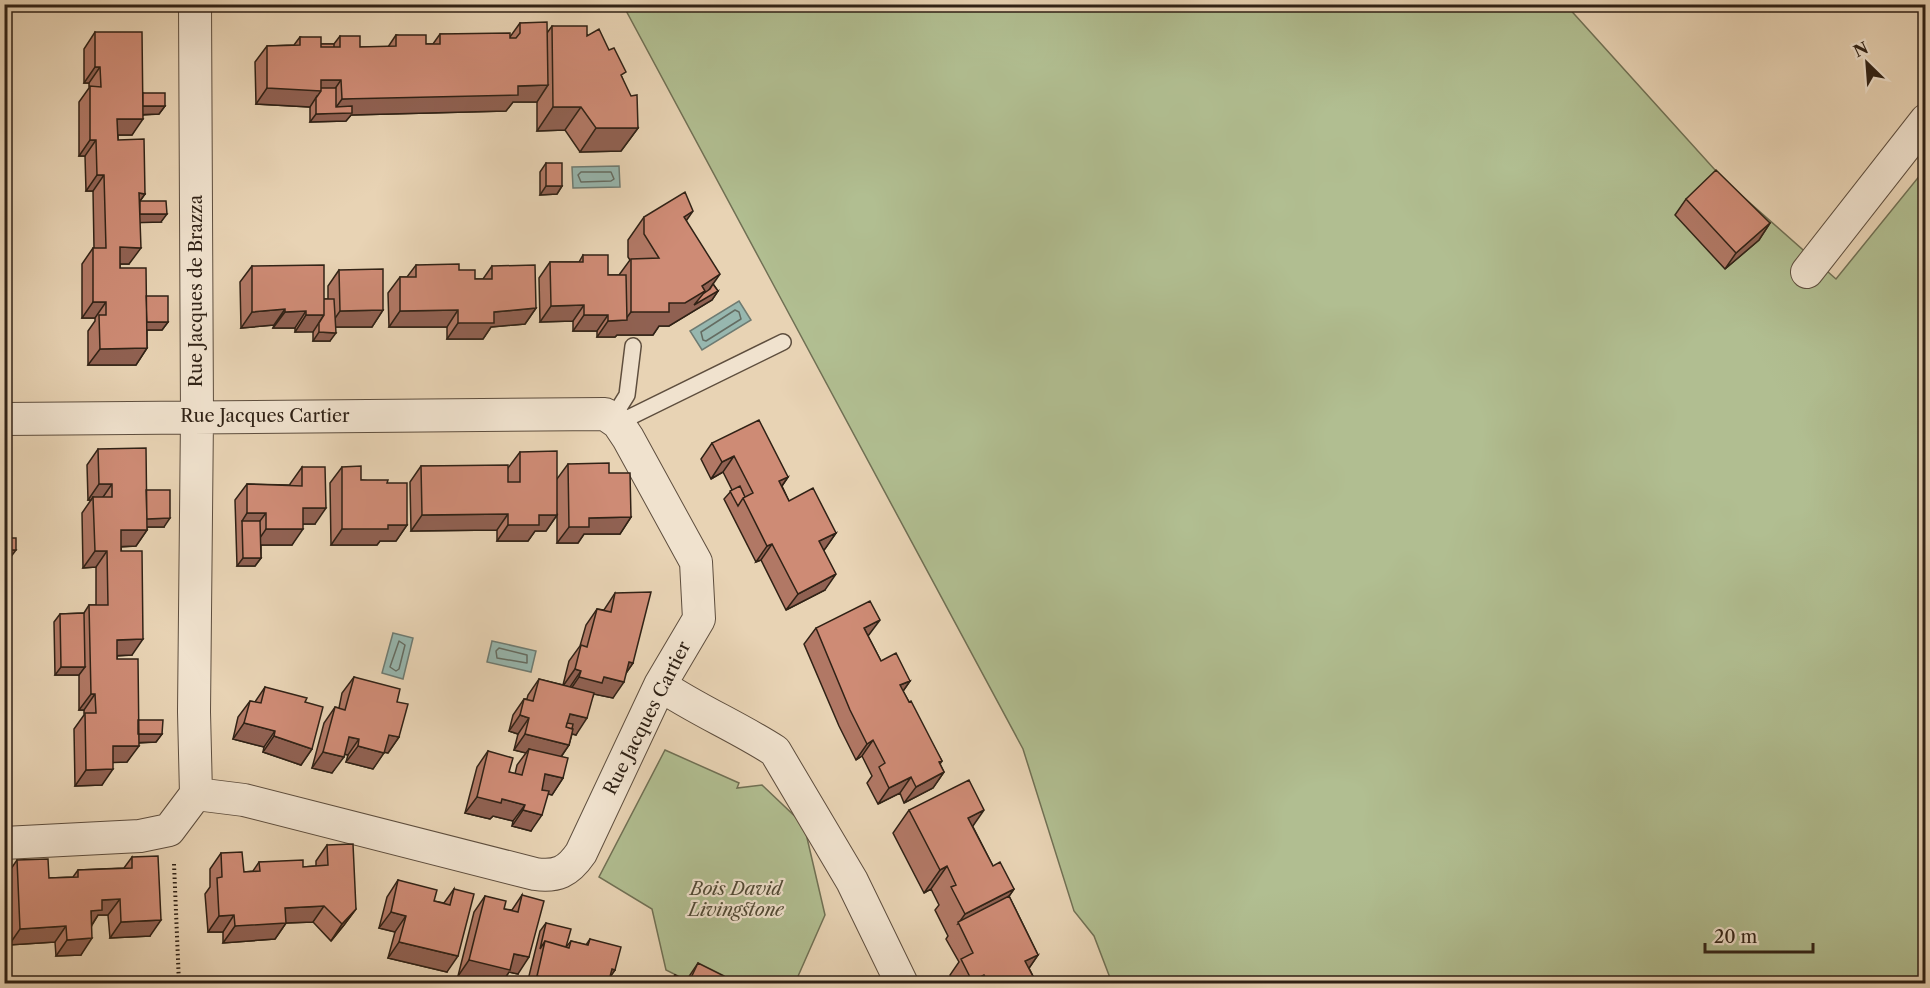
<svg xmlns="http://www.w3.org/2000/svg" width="1930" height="988" viewBox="0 0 1930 988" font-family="'Libre Caslon Text',serif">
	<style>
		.green { fill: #b1be91; stroke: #707054; stroke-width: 1.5 }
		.water { fill: #97b7af; stroke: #6e7b72; stroke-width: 1.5 }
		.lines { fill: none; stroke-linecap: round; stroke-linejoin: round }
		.shore { stroke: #646c62; stroke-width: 1.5 }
		.lane-casing { stroke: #5e4e3e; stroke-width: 18 }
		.street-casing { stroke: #5e4e3e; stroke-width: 34 }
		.path { stroke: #302216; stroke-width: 4; stroke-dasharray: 1.5 3; stroke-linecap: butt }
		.lane { stroke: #f0e2ce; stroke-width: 15 }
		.street { stroke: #f0e2ce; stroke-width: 32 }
		.wall { fill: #b17865; stroke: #302216; stroke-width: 1.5 }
		.shaded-wall { fill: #906152; stroke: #302216; stroke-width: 1.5 }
		.building { fill: #ce8b75; stroke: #302216; stroke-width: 1.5 }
		.labels { text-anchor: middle; stroke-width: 4.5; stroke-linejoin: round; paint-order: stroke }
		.street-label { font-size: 18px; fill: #302216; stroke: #f0e2ce }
		.park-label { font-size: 18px; font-style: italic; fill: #504935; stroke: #f0e2ce }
	</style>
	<rect width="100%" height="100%" fill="#e8d3b4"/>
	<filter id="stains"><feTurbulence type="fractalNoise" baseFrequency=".00333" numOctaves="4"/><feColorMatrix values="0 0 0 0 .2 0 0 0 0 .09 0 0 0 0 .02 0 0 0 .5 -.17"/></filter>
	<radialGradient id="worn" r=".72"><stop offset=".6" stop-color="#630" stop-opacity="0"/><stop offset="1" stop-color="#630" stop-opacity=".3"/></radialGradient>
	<!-- green -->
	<path class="green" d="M623 5H1566L1725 181 1836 279 1925 169V983H1112L1094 936 1074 911 1023 749Z
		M665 750 739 783 737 788 762 785 804 825 825 915 795 983H692L666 970 652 909 599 877Z"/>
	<!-- water -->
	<path class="water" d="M619 166 620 187 573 188 572 167Z
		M739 301 751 320 702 350 690 331Z
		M393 633 413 638 403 679 382 673Z
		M492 641 536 651 531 672 487 662Z"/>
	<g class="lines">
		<!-- shore -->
		<path class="shore" d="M581 172H611L614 179 611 181 581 182 578 175Z
			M735 310 739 312 741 319 706 341 703 340 701 332Z
			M399 641 405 645 399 669 396 671 390 667Z
			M499 648 527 655V663L497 658 496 651Z"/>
		<!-- lane casing -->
		<g class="lane-casing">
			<path id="lane" d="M612 419 627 395 633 346
				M618 423 783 342"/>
		</g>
		<!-- street casing -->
		<g class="street-casing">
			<path id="street" d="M195 4 197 416 194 712 196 794
				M1807 272 1926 120
				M4 419 605 414 618 423 628 438 696 562 699 619 660 685 581 853C568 872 557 877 535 874L244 800 196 794 169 830 140 836 4 843
				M660 685C697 710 738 727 775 751L852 881 902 984"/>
		</g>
		<!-- path -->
		<path class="path" d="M174 864 179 984
			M632 984 634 978"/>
		<!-- lane -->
		<use href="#lane" class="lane"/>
		<!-- street -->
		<use href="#street" class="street"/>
	</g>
	<!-- wall -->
	<path class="wall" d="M520 23 547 33 552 26 587 36 622 77 638 128 621 151 580 152 565 130 537 131V102H513L506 111 351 115 346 121 310 122V107L256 104 255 62 267 46 294 45 300 37 321 44H334L340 36 360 47H388L396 35 426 44H433L440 34 510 37Z
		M95 32 143 93 165 106 159 114 143 115 132 135H118V140L145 194 140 201 161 222H140L129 264H120V268L168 322 162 330H147V348L136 365H88V331L95 321V318H82V264L93 248H94L93 191H86L85 156H79V102L89 88V83H84V49Z
		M546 163 562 186 557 194 540 195V172Z
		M1686 199 1770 223 1759 240 1725 269 1675 215Z
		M644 217 686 221 713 284 718 291 712 300 669 326H659L653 335H617L615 337H597V331H573V321L540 322 539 278 550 262H579L583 255 608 275H619L630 260 628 257V240Z
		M416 265 475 279H483L492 266 536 308 525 324 491 327 483 339H447V327H389L388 293 400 277H407Z
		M252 266 324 299H328V286L339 270 383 310 372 327H335L330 341H313V331L295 332V328H273L274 325 241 328 240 282Z
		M712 443 788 477 782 486 789 501 836 533 824 550 825 590 786 610 761 560 756 562 724 499 732 490 723 472 711 479 701 459Z
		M98 449 146 490 164 527H147V530L136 546 121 547 132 655 117 656V659L138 720 162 734 156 742 139 743 127 762H113L102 785 75 786 74 729 84 715V710H79V675H55L54 622 60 614 84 613 89 605H96V567L83 568 82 513 91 500H88L87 465Z
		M520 452 557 479 568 464 609 473 631 517 620 534H584L578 543H557V515L546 531H535L528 541H497V530L411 531 410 482 421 466 508 468Z
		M302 467 315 524H303L292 545H261V558L255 566H237L235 500 247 484 290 485V484Z
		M342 467 361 480 387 483 407 525 396 541H380L377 545H331L330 483Z
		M615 593 633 663 626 673 613 698 594 694 593 696 576 735 572 734 569 745 561 757 563 778 552 795 548 794 531 831 512 826 513 821 493 816 490 819 465 813 477 767 488 751 509 772 515 774 517 765 526 753 514 750 518 734 509 731 513 715 524 699H527L528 695 539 679 563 685 569 661 580 646 586 625 597 609 604 610Z
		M816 628 868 636 881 661 910 681 903 691 942 761 940 764 944 772 933 788 904 803 900 793 878 804 867 783 872 776 862 756 856 760 839 726 804 644Z
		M354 677 397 702 399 737 388 753 384 752 373 769 346 762 348 755 344 754 332 773 312 768 324 723 335 707 339 708 342 693Z
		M265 687 312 749 301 765 263 752 264 747 233 739 238 717 250 701 255 702Z
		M909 810 973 827 993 866 1014 889 1009 896 1038 955 1029 968 1037 984H954L950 975 959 962 946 939 948 936 935 910 939 905 931 889 924 893 893 833Z
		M327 845 356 909 344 925 331 941 313 922 286 923 275 939 223 943V932H208L205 894 210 887V869L221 853 244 872 253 871 259 862 303 867 316 866V861Z
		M132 857 150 936 110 938 108 915H98L92 925 81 955 56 956 55 942 9 945 6 876 17 860 49 878 73 877 78 870 124 868Z
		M398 880 434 901 444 903 454 889 447 972 388 958 395 932 379 928 387 897Z
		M522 895 518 974 509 972 501 984H486L458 976 474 912 485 896 504 909 512 910Z
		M546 923 566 947 571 941 586 945 590 939 615 970 609 978 608 984H527L540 931Z
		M698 963 725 984H669L675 975 686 981Z"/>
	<!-- shaded-wall -->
	<path class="shaded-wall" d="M95 67H100L89 83H84Z
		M321 80H341L330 96H317L310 107 256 104 267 88Z
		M548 85 537 102H513L506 111 351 115 346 121 310 122 316 114 332 113 342 99 518 86Z
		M138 106H165L159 114 132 115Z
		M553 107H581L565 130 537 131Z
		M117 119H143L132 135H106Z
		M596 128H638L621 151 580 152Z
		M90 140H96L85 156H79Z
		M97 175H104L93 191H86Z
		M546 186H562L557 194 540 195Z
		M139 193 145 194 134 209Z
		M693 211 677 234 684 217Z
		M134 214H167L161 222 128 223Z
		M1770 223 1759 240 1725 269 1736 253Z
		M120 247 141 248 129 264H109Z
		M720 274 704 297 718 291 712 300 669 326H659L653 335H617L615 337H597L608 321 625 320 631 312 669 303 702 286Z
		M93 302H106L95 318H82Z
		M584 305 573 321 540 322 551 306Z
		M536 308 525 324 491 327 483 339H447L458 323 494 312Z
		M285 309 274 325 241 328 252 312Z
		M383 310 372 327H329L340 311Z
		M458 310 447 327H389L400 311Z
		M306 311 295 328H273L285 312Z
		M306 315H324L313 332H295Z
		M584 315H608L597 331H573Z
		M141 322H168L162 330H135Z
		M319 332 336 333 330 341H313Z
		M147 348 136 365H88L100 349Z
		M734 456 723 472 711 479 722 462Z
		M788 477 777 493 779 481Z
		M99 484H112L101 500 93 497 91 500H88Z
		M303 508H326L315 524H292Z
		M247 513H266L254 529 242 521Z
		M508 514 497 530 411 531 422 515Z
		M539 515H557L546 531H535L528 541H497L508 525Z
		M631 517 620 534H584L578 543H557L569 527 589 518Z
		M170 518 164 527H135L141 519Z
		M388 525H407L396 541H380L377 545H331L342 529Z
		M266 529H303L292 545H255Z
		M121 530H147L136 546 110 547Z
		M836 533 825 549 808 557 819 541Z
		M772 544 761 560 756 562 767 546Z
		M4 550H16L10 558H4Z
		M95 551H107L96 567 83 568Z
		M243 558H261L255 566H237Z
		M836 574 825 590 786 610 798 594Z
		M880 620 868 636 864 628Z
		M143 639 132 655 106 656 117 640Z
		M629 662 633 663 622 679Z
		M61 667H85L79 675H55Z
		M575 669 581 671 570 687 563 686Z
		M579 677H604L624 682 613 698 594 694 591 699 568 693Z
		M910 681 899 697 900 685Z
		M91 694H95L84 710H79Z
		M570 714 587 718 576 735 562 731Z
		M520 715 529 718 518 734 509 731Z
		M244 723 275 731 264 747 233 739Z
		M133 734H162L156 742 127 743Z
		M525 734 569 745 558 761 529 749 526 753 514 750Z
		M389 735 399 737 388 753 377 751Z
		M274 736 312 749 301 765 263 752Z
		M349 737 359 739 348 755 338 753Z
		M873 740 862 756 856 760 867 744Z
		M113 746H139L127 762 102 763Z
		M358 746 384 753 373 769 346 762Z
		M323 752 344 757 332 773 312 768Z
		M113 769 102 785 75 786 86 770Z
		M944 772 933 788 904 803 916 787Z
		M545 774 563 778 552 795 534 790Z
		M911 777 900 793 878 804 889 788Z
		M477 797 502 799 525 805 513 821 493 816 490 819 465 813Z
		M523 810 542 815 531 831 512 826Z
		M984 810 968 833V818Z
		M947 866 931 889 924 893 940 870Z
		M1014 889 998 912 958 924 965 914Z
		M120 899 108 915H98L91 926V911L102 900Z
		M324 906 313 922 286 923 275 939 223 943 235 926 285 908Z
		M356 909 344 925 331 941 342 924Z
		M391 912 406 916 395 932 379 928Z
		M234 915 223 932H208L219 916Z
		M161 920 150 936 110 938 121 922Z
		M66 926 55 942 9 945 20 929Z
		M92 938 81 955 56 956 67 940Z
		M399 942 458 956 447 972 388 958Z
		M514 954 529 957 518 974 509 972 501 984H486L458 976 469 960Z
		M1038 955 1027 971 1025 961Z
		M612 969 615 970 605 984Z
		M984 975 978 984H970L972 981Z
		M537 976 562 984H531Z"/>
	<!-- building -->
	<path class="building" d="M547 22 548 85 518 86V95L342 99 341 80H321V91L267 88V46L300 45V37H321V47H340V36H360V47L396 46V35H426V44H440V34L510 33V38H516L520 33V23Z
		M552 26H587V36L599 29 609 50 614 48 626 72 621 75 631 96 637 95 638 128H596L581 107H553Z
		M95 32H142L143 119H117L118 140 144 139 145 194 139 193 141 248 120 247V268H146L147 348 100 349 99 315H106V302H93V248H106L104 175H97L96 140H90V86L101 87 100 67H95Z
		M321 44H334V47H321Z
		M321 88H336V107L352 106V113L316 114V98L321 91Z
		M143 93H165V106H143Z
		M546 163H562V186H546Z
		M1716 170 1770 223 1736 253 1686 199Z
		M685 192 693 211 684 217 720 274 702 286 705 291 685 303H669V312H631V259L659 258 644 234V217Z
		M140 201H166L167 214H140Z
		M583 255H608V275H626L627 320 608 321V315H584V305L551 306 550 262H583Z
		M459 264V270H475V279H492V266L535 265 536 308 494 312V323H458V310L400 311V277H416V265Z
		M324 265V315H306V311L285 312V309L252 312V266Z
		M383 269V310L340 311 339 270Z
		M713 284 718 291 694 305 703 294 710 289Z
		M146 296H168V322H147Z
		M324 299H334L336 333 319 332V323L324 315Z
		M759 420 788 477 779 481 789 501 813 488 836 533 819 541 836 574 798 594 772 544 767 546 743 498 753 493 734 456 722 462 712 443Z
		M146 448 147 530H121V551H142L143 639 117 640V659H138L139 746H113V769L86 770 85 713H96L95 694H91L89 605H108L107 551H95L93 497H112V484H99L98 449Z
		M557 451V515H539V525H508V514L422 515 421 466 508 465V482H520V452Z
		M609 463V473H630L631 517 589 518V527H569L568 464Z
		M361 466V480H388L387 483H407V525H388V529H342V467Z
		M302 467H325L326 508H303V529H266V513H247V484L302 486Z
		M740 486 745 497 743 498 738 506 730 491Z
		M146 490H170V518L147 519Z
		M242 521H260L261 558H243Z
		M4 538H16V550H4Z
		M651 592 633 663 629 662 624 682 604 677 602 683 579 677 581 671 575 669 581 645 587 647 597 609 611 612 615 593Z
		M870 601 880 620 864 628 881 661 896 653 910 681 900 685 909 702 911 701 942 761 939 762 944 772 916 787 911 777 889 788 879 767 885 763 873 740 867 744 850 710 816 628Z
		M84 613 85 667H61L60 614Z
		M354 677 400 689 397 702 408 704 399 737 389 735 384 753 358 746 359 739 349 737 344 757 323 752 335 707 345 710Z
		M539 679 594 693 587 718 570 714 566 727 573 729 569 745 525 734 529 718 520 715 524 699 533 701Z
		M265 687 307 698 305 702 323 707 312 749 274 736 275 731 244 723 250 701 261 703Z
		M138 720H163L162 734H138Z
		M567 723 573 724 572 729 566 727Z
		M529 749 568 758 563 778 545 774 542 790 549 791 542 815 523 810 525 805 502 799 501 803 477 797 488 751 513 758 509 772 522 775Z
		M969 780 984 810 968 818 993 866 1000 862 1014 889 965 914 951 887 956 885 947 866 940 870 909 810Z
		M353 844 356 909 342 924 324 906 285 908 286 923 235 926 234 915 219 916 217 878 222 877 221 853 242 852 244 872 260 871 259 862 303 860V867L328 865 327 845Z
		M158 856 161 920 121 922 120 899 102 900V910L91 911 92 938 67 940 66 926 20 929 17 860 48 859 49 878 78 877V870L132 868V857Z
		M398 880 437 890 434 901 450 905 454 889 474 894 458 956 399 942 406 916 391 912Z
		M522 895 544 901 529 957 514 954 510 970 469 960 485 896 506 901 504 909 518 912Z
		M1009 896 1038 955 1025 961 1037 984H989L984 975 972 981 961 959 973 953 958 922Z
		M546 923 571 929 566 947 545 941 540 949Z
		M590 939 621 947 615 970 612 969 608 984H562L537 976 545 941 569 948 571 941 588 945Z
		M698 963 724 976 722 982 725 984H671L675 975 689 982Z"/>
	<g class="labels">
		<!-- street labels -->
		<g class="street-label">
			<text transform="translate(196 291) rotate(-90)" y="6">Rue Jacques de Brazza</text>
			<text x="265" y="422">Rue Jacques Cartier</text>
			<text transform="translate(647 718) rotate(-63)" y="6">Rue Jacques Cartier</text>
		</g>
		<!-- park labels -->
		<g class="park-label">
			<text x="736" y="895">Bois David<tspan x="736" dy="21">Livingstone</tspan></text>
		</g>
	</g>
	<!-- margin -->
	<rect width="1930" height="988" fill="none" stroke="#e8d3b4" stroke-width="24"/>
	<rect x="6" y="6" width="1918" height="976" fill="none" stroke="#302216" stroke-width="3"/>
	<rect x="12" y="12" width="1906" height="964" fill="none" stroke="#302216" stroke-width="1.5"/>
	<!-- north arrow -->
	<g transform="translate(1867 63) rotate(335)" stroke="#f0e2ce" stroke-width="4.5" paint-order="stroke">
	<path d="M0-4.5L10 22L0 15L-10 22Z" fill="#302216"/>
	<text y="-9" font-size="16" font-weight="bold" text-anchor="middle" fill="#302216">N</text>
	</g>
	<!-- scale -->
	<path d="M1705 943v9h108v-9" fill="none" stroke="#302216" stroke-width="3"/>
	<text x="1714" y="943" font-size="18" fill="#302216" stroke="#f0e2ce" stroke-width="4.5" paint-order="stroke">20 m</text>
	<rect width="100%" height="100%" filter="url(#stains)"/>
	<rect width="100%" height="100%" fill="url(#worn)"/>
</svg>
